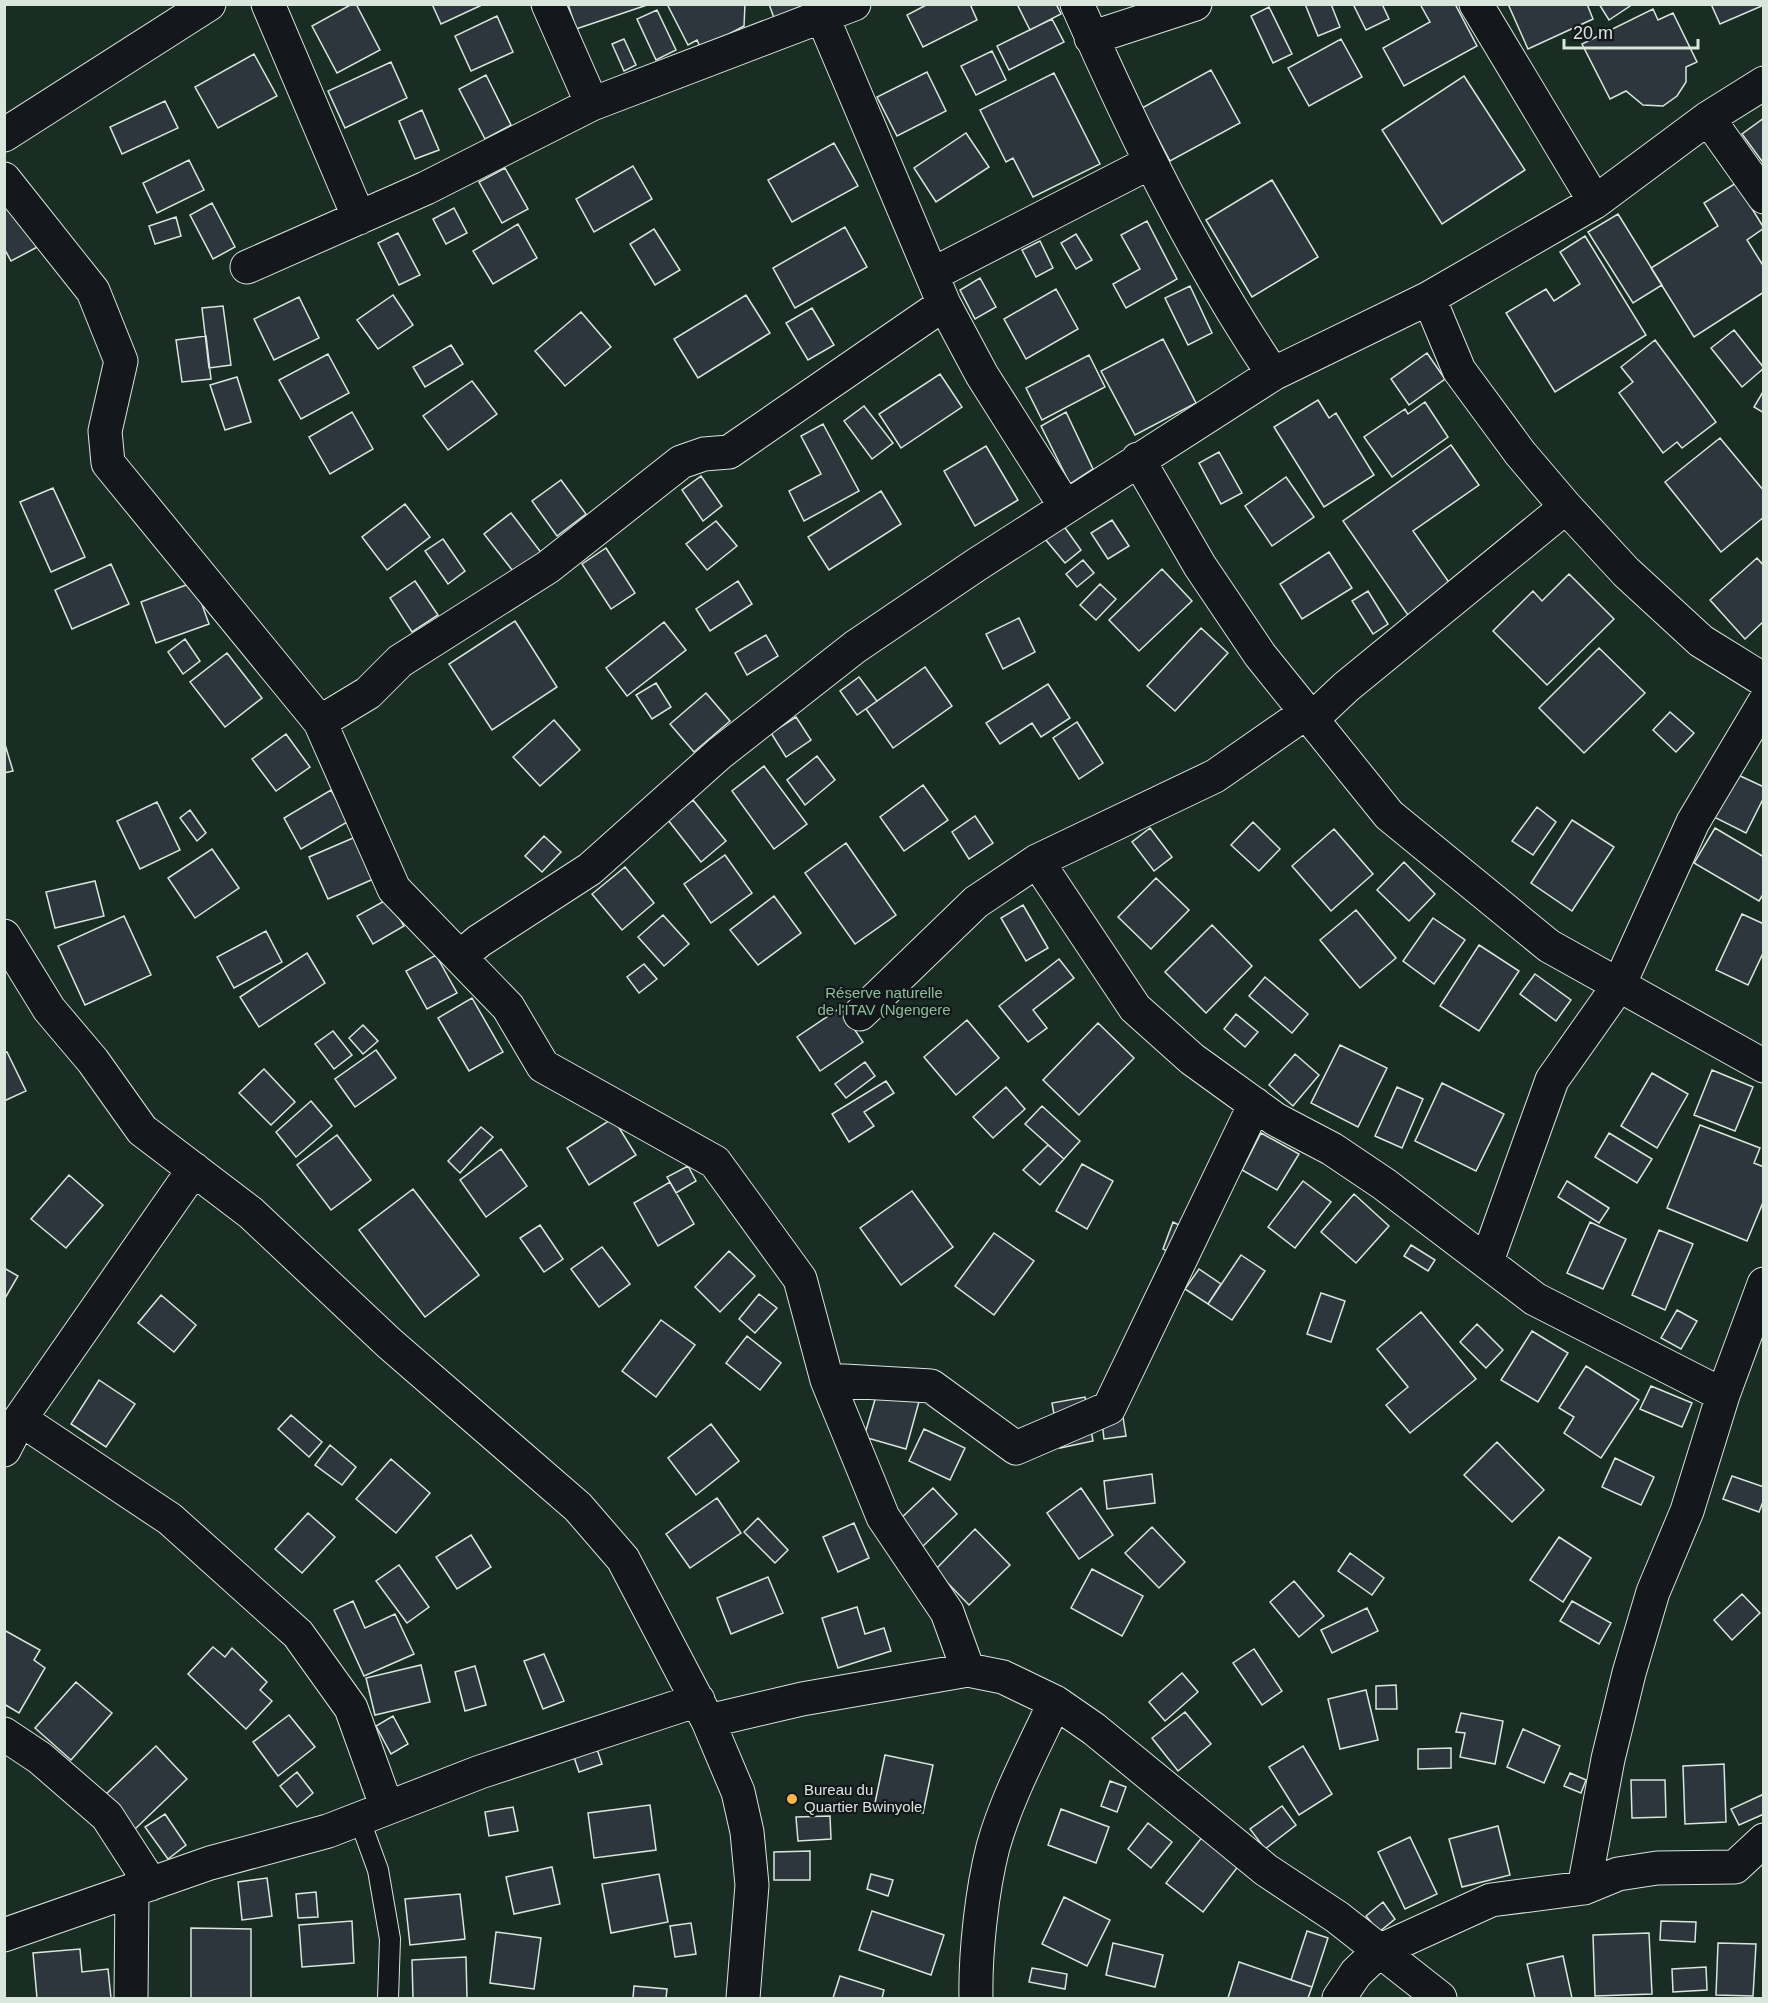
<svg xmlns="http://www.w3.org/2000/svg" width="1768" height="2003" viewBox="0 0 1768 2003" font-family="Helvetica,sans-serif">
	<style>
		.green { fill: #1a2d24; stroke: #939e99; stroke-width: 1.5 }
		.building { fill: #2c363c; stroke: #d8e6dc; stroke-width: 1.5 }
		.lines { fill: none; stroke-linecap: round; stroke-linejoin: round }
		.service-casing { stroke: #d8e6dc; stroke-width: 22 }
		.minor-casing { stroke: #d8e6dc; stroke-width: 35 }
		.service { stroke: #14181c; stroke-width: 20 }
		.minor { stroke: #14181c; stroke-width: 33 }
		.poi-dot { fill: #ffb74d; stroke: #14181c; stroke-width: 2 }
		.labels { text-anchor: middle; stroke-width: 4.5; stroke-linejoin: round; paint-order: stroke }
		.park-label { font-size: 15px; fill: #8ac095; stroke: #14181c }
		.poi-label { font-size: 15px; fill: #d8e6dc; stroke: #14181c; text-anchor: start }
	</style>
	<rect width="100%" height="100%" fill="#14181c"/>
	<!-- green -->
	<path class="green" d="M5 5H1763V1998H5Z"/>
	<!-- building -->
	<path class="building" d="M352 4H356L380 50 337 73 312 26Z
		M432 4H484L441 24Z
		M568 4H650L576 29Z
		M667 4H745L744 26 701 49 697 40 688 45Z
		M769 4H807L774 18Z
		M928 4H970L977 20 923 47 907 15Z
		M1017 4H1056L1061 14 1030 30Z
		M1305 4H1331L1340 27 1318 36Z
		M1353 4H1382L1389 19 1366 30Z
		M1420 4H1455L1477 46 1404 86 1383 48 1430 22Z
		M1508 4H1587L1593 19 1528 49Z
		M1599 4H1633L1609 20Z
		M1711 4H1764V5L1720 24Z
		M1269 7 1292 54 1273 63 1251 16Z
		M1653 9 1658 20 1673 13 1697 62 1686 67V82L1677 96 1663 106 1643 105 1626 91 1610 99 1582 44Z
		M657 10 676 50 656 60 637 19Z
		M497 16 513 52 471 71 455 36Z
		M1052 19 1064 42 1009 70 997 46Z
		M624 39 636 65 624 71 612 44Z
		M1341 39 1362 77 1309 106 1288 68Z
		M992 51 1006 80 976 95 961 66Z
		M254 54 277 96 218 128 195 87Z
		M391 62 407 98 345 128 328 91Z
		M1211 70 1240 123 1170 161 1142 108Z
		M927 72 946 111 897 136 877 97Z
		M1054 73 1100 164 1033 197 1013 158 1006 162 980 110Z
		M486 75 511 125 485 139 459 89Z
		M1464 76 1525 170 1442 224 1382 130Z
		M165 101 178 128 122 154 110 127Z
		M422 110 439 150 415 159 399 121Z
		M1764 118V164L1742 134Z
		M966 133 989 167 936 202 914 168Z
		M834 143 858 186 792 222 768 180Z
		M189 160 204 190 157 213 143 183Z
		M633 166 652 199 594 232 576 199Z
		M505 168 528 209 502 223 479 182Z
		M1272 180 1318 257 1252 297 1206 220Z
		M1736 183 1764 228 1747 240 1764 267V292L1694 337 1651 268 1718 226 1704 203Z
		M4 202 43 244 11 261 4 248Z
		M212 203 235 247 213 259 190 215Z
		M454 208 467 233 446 244 433 219Z
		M1618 214 1662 285 1633 303 1588 232Z
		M176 217 181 236 155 244 149 226Z
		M1147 221 1177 279 1126 308 1113 284 1140 269 1121 235Z
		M518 224 537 258 493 284 473 251Z
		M845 227 867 267 795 308 773 268Z
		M654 229 680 270 655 285 630 244Z
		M398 233 420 275 399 285 378 243Z
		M1076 234 1092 260 1076 269 1061 243Z
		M1585 236 1646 335 1555 392 1506 313 1546 289 1554 301 1580 284 1560 252Z
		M1040 241 1053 268 1036 277 1022 250Z
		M980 278 996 307 975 319 960 290Z
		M1190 286 1212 333 1188 345 1165 298Z
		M1056 289 1078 329 1026 359 1004 319Z
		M393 295 413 325 378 349 357 320Z
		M746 295 770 333 698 378 674 339Z
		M299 297 319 338 274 360 254 319Z
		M223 306 231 365 209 368 202 308Z
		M812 308 834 345 808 360 786 323Z
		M581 312 611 347 565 386 535 351Z
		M1734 330 1764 368 1742 387 1711 348Z
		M206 336 211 379 182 382 176 340Z
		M1163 339 1196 403 1135 435 1101 371Z
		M1655 340 1716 422 1682 448 1677 442 1663 453 1619 393 1633 382 1621 367Z
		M451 345 463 364 425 387 413 367Z
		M1427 353 1445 379 1409 405 1391 379Z
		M328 354 349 393 301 419 279 380Z
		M1089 355 1105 387 1042 420 1026 388Z
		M940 374 962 407 901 448 879 414Z
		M237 377 251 422 225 430 210 385Z
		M472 381 497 414 448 450 423 416Z
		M1764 390V413L1754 407Z
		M1318 400 1329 418 1336 413 1374 475 1324 507 1274 427Z
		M1425 402 1448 437 1392 477 1364 437 1405 409 1408 414Z
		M864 406 893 443 872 459 844 421Z
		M352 412 373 449 330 474 309 437Z
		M1066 412 1093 469 1070 484 1041 426Z
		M823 424 859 491 804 521 789 491 821 474 801 436Z
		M1720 438 1764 491V517L1721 552 1665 482Z
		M1451 445 1479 485 1413 531 1453 588 1410 618 1343 521Z
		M986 446 1018 500 975 526 944 471Z
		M1219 452 1242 493 1221 504 1199 463Z
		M701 476 722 506 703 521 682 490Z
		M1286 477 1314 517 1272 546 1245 506Z
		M561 480 586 514 557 536 532 501Z
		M53 488 85 557 51 572 20 502Z
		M881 491 901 524 829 570 808 537Z
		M405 504 430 537 387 570 362 537Z
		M511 513 543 555 516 575 484 534Z
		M1112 520 1129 546 1108 559 1091 533Z
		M716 521 737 546 707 570 686 544Z
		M1063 525 1081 550 1065 563 1045 539Z
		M443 539 465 571 448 584 425 551Z
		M606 548 635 593 611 609 582 564Z
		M1329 552 1352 588 1302 619 1280 584Z
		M1757 558 1764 566V621L1745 639 1710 600Z
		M1083 560 1094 573 1077 587 1066 574Z
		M111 564 129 604 72 629 55 590Z
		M1162 569 1192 601 1139 651 1109 620Z
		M1569 574 1614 619 1547 685 1493 631 1533 591 1542 601Z
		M415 581 438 615 412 632 390 598Z
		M738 581 752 604 710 631 696 609Z
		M194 582 209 624 156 643 141 602Z
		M1100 584 1116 599 1096 620 1080 605Z
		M1368 591 1388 624 1373 634 1352 601Z
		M1019 618 1035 652 1003 669 986 634Z
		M515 621 557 687 492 730 449 664Z
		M664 622 686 650 627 696 606 668Z
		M1201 628 1228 653 1175 711 1147 686Z
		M766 635 778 656 747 675 735 653Z
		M185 639 200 661 183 674 168 652Z
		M1599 648 1645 693 1584 753 1539 708Z
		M227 653 262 698 225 727 190 682Z
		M925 667 952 706 893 748 866 709Z
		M859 677 877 701 857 715 840 691Z
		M656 683 671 707 652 719 636 695Z
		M1048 684 1070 718 1041 737 1032 723 1000 744 986 723Z
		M706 693 730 721 694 752 670 724Z
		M1670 712 1694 733 1676 752 1653 730Z
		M796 717 811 740 786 757 771 733Z
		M554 720 580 750 540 786 513 757Z
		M1077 722 1103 763 1079 779 1053 738Z
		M286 734 310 767 276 791 252 759Z
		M4 741 13 771 4 773Z
		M817 756 835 780 805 805 787 780Z
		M764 766 807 824 774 849 732 791Z
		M1736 774 1764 787V797L1746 833 1714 817Z
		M923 785 948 820 904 851 880 817Z
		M331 790 349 821 301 849 284 818Z
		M693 800 726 841 701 862 668 820Z
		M157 802 180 850 140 869 117 821Z
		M1537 807 1556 822 1533 855 1512 841Z
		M190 810 206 833 197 841 180 818Z
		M975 816 993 843 969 859 952 832Z
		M1572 820 1614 847 1572 911 1531 883Z
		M1253 822 1280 849 1259 871 1231 845Z
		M1150 828 1172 857 1154 871 1132 842Z
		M1715 828 1764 857V893L1759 901 1694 863Z
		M1334 829 1373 874 1331 911 1292 866Z
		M360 835 378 877 328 899 309 857Z
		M544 836 561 852 542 872 525 856Z
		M846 843 896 915 855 944 805 873Z
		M212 849 239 888 195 918 168 878Z
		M725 855 752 893 711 923 684 884Z
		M1404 862 1435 894 1409 921 1377 890Z
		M625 867 654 903 622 930 592 894Z
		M1156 878 1189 910 1151 949 1118 917Z
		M95 881 104 916 55 928 46 892Z
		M774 896 801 933 758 965 730 930Z
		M388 899 404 926 373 944 357 916Z
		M1023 905 1048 948 1026 961 1001 918Z
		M1356 910 1396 958 1360 988 1320 940Z
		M1742 914 1764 924V951L1748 985 1716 970Z
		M663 915 689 944 664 966 638 937Z
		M124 916 151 975 85 1005 58 946Z
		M1433 918 1465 940 1434 984 1403 961Z
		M1212 925 1252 966 1206 1013 1165 972Z
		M266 931 282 962 234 988 217 957Z
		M1479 945 1519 971 1479 1031 1440 1006Z
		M307 953 325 983 259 1027 240 997Z
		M436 955 457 993 427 1009 406 971Z
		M1059 959 1074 978 1033 1010 1047 1028 1028 1042 999 1006Z
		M644 964 657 979 639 993 627 977Z
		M1535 974 1571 1000 1556 1021 1520 994Z
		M1265 977 1308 1014 1292 1033 1249 996Z
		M472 998 503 1052 469 1071 438 1018Z
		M840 1008 863 1042 820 1071 797 1037Z
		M1236 1014 1258 1032 1245 1047 1224 1029Z
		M967 1020 999 1058 956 1095 924 1057Z
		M1098 1023 1134 1058 1079 1115 1043 1080Z
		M363 1025 378 1041 363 1054 349 1038Z
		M333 1031 352 1055 334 1069 315 1044Z
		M1340 1045 1387 1068 1358 1127 1311 1103Z
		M376 1050 396 1078 355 1107 335 1079Z
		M7 1052 26 1091 4 1101V1053Z
		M1295 1054 1319 1075 1293 1106 1269 1085Z
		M865 1062 875 1076 846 1098 835 1084Z
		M264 1069 295 1102 271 1125 239 1093Z
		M1712 1070 1753 1087 1735 1131 1694 1115Z
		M1652 1073 1688 1094 1657 1148 1621 1126Z
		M886 1081 894 1093 864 1112 874 1126 849 1142 832 1114Z
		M1442 1083 1504 1114 1476 1171 1415 1141Z
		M1006 1087 1025 1109 993 1138 973 1117Z
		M1397 1087 1423 1099 1402 1148 1375 1136Z
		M311 1101 332 1126 296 1157 276 1132Z
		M1042 1106 1080 1141 1064 1159 1025 1124Z
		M613 1118 636 1155 589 1185 567 1148Z
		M1700 1125 1760 1148 1754 1163 1764 1167V1200L1747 1241 1667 1208Z
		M481 1127 493 1137 460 1173 448 1161Z
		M1261 1133 1299 1154 1277 1190 1242 1170Z
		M1609 1133 1652 1159 1637 1183 1595 1157Z
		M337 1135 371 1180 331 1210 297 1165Z
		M1048 1145 1064 1159 1040 1185 1023 1170Z
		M501 1149 527 1186 486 1217 460 1180Z
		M1082 1164 1113 1181 1087 1229 1056 1211Z
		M688 1166 696 1181 676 1193 667 1177Z
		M69 1175 103 1205 66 1248 31 1219Z
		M1303 1181 1331 1202 1295 1248 1268 1227Z
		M1567 1181 1609 1208 1599 1223 1558 1197Z
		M670 1182 694 1224 658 1246 634 1203Z
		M413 1189 479 1275 425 1317 359 1230Z
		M912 1191 953 1247 901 1285 860 1228Z
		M1354 1194 1389 1226 1356 1263 1321 1232Z
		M1173 1222 1179 1225 1167 1251 1163 1249Z
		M1590 1222 1626 1239 1603 1289 1567 1273Z
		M540 1225 563 1259 544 1272 520 1238Z
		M1659 1230 1693 1244 1665 1310 1632 1295Z
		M994 1233 1034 1261 994 1315 955 1286Z
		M1411 1245 1435 1260 1428 1271 1404 1256Z
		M602 1247 630 1284 599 1307 571 1269Z
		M729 1251 755 1276 720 1312 695 1287Z
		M1241 1255 1265 1271 1232 1320 1208 1304Z
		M4 1268 18 1276 4 1300Z
		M1199 1269 1221 1284 1208 1304 1185 1289Z
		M1321 1293 1345 1301 1331 1342 1307 1334Z
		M759 1294 777 1308 755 1333 739 1319Z
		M161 1295 196 1325 174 1352 138 1323Z
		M1677 1310 1697 1321 1681 1349 1661 1338Z
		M1421 1312 1476 1379 1410 1433 1386 1405 1408 1387 1377 1349Z
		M661 1320 695 1345 656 1397 622 1371Z
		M1477 1324 1503 1350 1486 1368 1460 1342Z
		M1532 1331 1568 1353 1538 1402 1501 1380Z
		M747 1336 781 1363 760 1390 726 1363Z
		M1586 1366 1639 1400 1601 1458 1564 1433 1574 1417 1559 1408Z
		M99 1380 135 1404 106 1447 71 1424Z
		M879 1386 920 1398 906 1449 864 1437Z
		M1651 1386 1692 1403 1682 1427 1640 1409Z
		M1085 1397 1093 1441 1060 1448 1052 1403Z
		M1122 1411 1126 1436 1104 1439 1101 1414Z
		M291 1415 322 1442 309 1457 278 1429Z
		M711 1424 739 1461 696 1495 668 1458Z
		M924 1429 965 1448 950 1480 909 1461Z
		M1497 1442 1544 1490 1512 1522 1464 1475Z
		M330 1445 356 1467 342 1485 315 1465Z
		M1615 1458 1654 1477 1641 1505 1602 1487Z
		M391 1459 430 1493 396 1533 356 1499Z
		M1152 1474 1155 1503 1107 1509 1104 1481Z
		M1732 1476 1764 1487V1499L1759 1512 1723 1499Z
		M933 1488 957 1514 922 1547 898 1521Z
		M1081 1488 1113 1535 1079 1559 1047 1513Z
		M717 1498 741 1533 690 1568 666 1534Z
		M308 1513 335 1537 302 1573 275 1549Z
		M758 1518 788 1550 775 1563 744 1532Z
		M854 1523 869 1558 838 1572 823 1537Z
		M1152 1527 1185 1562 1159 1588 1125 1553Z
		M975 1529 1010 1565 969 1605 935 1570Z
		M471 1535 491 1567 457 1589 436 1557Z
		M1559 1537 1591 1558 1563 1602 1530 1580Z
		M1350 1553 1384 1578 1372 1595 1338 1571Z
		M399 1565 429 1607 407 1623 376 1581Z
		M1092 1569 1143 1596 1122 1636 1071 1608Z
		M768 1577 783 1613 731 1634 717 1598Z
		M1294 1581 1324 1616 1299 1637 1270 1602Z
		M1742 1594 1760 1613 1732 1640 1714 1620Z
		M353 1601 365 1628 395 1614 414 1654 364 1676 334 1610Z
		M1572 1601 1611 1623 1599 1644 1560 1621Z
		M857 1607 865 1634 884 1628 891 1651 838 1668 822 1618Z
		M1367 1608 1378 1631 1332 1653 1321 1630Z
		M4 1630 40 1650 34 1660 45 1668 19 1713 4 1704Z
		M213 1647 225 1657 232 1648 267 1682 260 1690 272 1701 246 1729 188 1674Z
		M1254 1649 1282 1691 1262 1705 1233 1663Z
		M544 1654 564 1701 543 1709 524 1661Z
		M421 1665 430 1702 375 1715 366 1678Z
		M475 1666 486 1705 465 1711 455 1672Z
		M1182 1673 1198 1692 1165 1721 1149 1702Z
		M76 1682 112 1713 71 1760 35 1728Z
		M1396 1685 1397 1709H1376V1686Z
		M1366 1690 1378 1740 1340 1749 1328 1699Z
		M1185 1712 1211 1744 1178 1771 1152 1738Z
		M1461 1713 1503 1721 1495 1764 1460 1757 1465 1733 1456 1732Z
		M289 1715 315 1747 278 1776 253 1742Z
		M393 1716 408 1744 391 1754 376 1726Z
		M1523 1729 1560 1746 1544 1783 1507 1767Z
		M156 1746 187 1779 134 1830 103 1797Z
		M596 1746 602 1764 579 1772 573 1754Z
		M1303 1746 1332 1794 1299 1815 1269 1767Z
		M1451 1748V1768L1418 1769V1749Z
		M885 1755 933 1765 923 1813 875 1803Z
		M1724 1764 1726 1822 1685 1824 1683 1766Z
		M297 1772 313 1793 297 1807 280 1786Z
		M1570 1773 1586 1780 1581 1793 1564 1786Z
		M1631 1780H1665L1666 1817 1632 1818Z
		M1110 1781 1126 1787 1117 1812 1101 1806Z
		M1764 1794V1814L1739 1825 1731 1809Z
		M650 1805 656 1850 594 1858 588 1813Z
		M1282 1806 1296 1825 1265 1849 1250 1829Z
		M513 1807 518 1831 489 1836 485 1812Z
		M1061 1809 1109 1827 1096 1863 1048 1845Z
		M165 1814 186 1845 168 1859 145 1827Z
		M830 1816 831 1839 798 1841 796 1817Z
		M1148 1823 1172 1842 1151 1868 1128 1849Z
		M1498 1826 1510 1875 1462 1887 1449 1839Z
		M1203 1836 1240 1864 1203 1912 1166 1883Z
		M1410 1837 1437 1894 1405 1909 1378 1852Z
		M810 1851V1880H774V1852Z
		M552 1867 560 1904 514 1914 506 1877Z
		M659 1874 668 1922 611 1933 602 1884Z
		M871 1874 893 1880 888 1896 867 1889Z
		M267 1878 272 1916 242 1920 238 1882Z
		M316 1892 318 1917 298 1918 296 1894Z
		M460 1894 465 1939 410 1945 405 1899Z
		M1064 1897 1110 1920 1087 1966 1042 1944Z
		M1383 1902 1395 1919 1379 1932 1366 1916Z
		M872 1911 944 1935 931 1975 859 1950Z
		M352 1921 354 1963 302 1967 299 1925Z
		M1661 1921 1696 1922 1695 1942 1660 1940Z
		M691 1923 696 1954 675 1957 670 1926Z
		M191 1928 251 1929V1998H191Z
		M1307 1931 1328 1938 1312 1987 1291 1980Z
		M496 1932 541 1938 534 1989 490 1983Z
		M1649 1933 1652 1994 1595 1996 1593 1935Z
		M1113 1943 1163 1955 1155 1987 1106 1975Z
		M1718 1943 1756 1944 1753 1996 1716 1995Z
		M80 1949 82 1972 108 1969 111 1998H37L33 1953Z
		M1563 1956 1572 1998H1535L1527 1964Z
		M466 1957 467 1998H413L412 1960Z
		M1239 1962 1312 1987 1308 1998H1228Z
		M1706 1967 1707 1990 1673 1992 1672 1969Z
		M1032 1968 1067 1974 1065 1989 1029 1982Z
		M840 1976 884 1990 882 1998H833Z
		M634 1986 667 1989 666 1998H633Z"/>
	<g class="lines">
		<!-- service casing -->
		<g class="service-casing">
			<path id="service" d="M359 1818 378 1870 390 1939 388 1998"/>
		</g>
		<!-- minor casing -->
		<g class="minor-casing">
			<path id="minor" d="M268 4 359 218
				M548 4 592 104
				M1077 4C1135 135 1193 255 1273 374
				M1476 4 1595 202
				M823 18 944 304 982 375 1065 506
				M1091 38 1195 4
				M1708 118 1764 197
				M4 135 209 4
				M4 179 93 291 121 361 105 431 108 463 320 722 394 889 508 1007 543 1066 715 1162 800 1279 827 1380 883 1517 947 1612 968 1670
				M247 267 426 188 592 104 854 4
				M933 274 1149 163
				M1429 298 1459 370 1520 453 1566 507 1626 572 1701 641 1764 680
				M1138 459 1200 566 1260 655 1389 815 1549 946 1764 1066
				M1313 718 1346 687 1566 507
				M320 722 368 693 400 661 548 567 681 462 704 454 729 452 944 304
				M1037 861 1135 1008 1192 1059 1275 1119 1332 1149 1384 1184 1535 1299 1723 1395
				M4 936 49 1009 93 1061 142 1130 251 1213 389 1343 578 1507 623 1559 708 1721 738 1792 747 1832 752 1885 743 1998
				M460 957 479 941 590 869 720 753 855 647 976 565 1273 374 1429 298 1595 202 1708 118 1764 83
				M860 1014 976 902 1037 861 1215 776 1307 712
				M1487 1261 1552 1080 1619 985 1693 822 1764 703
				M827 1380 931 1386 1016 1448 1109 1408 1255 1104
				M20 1419 170 1519 298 1634 351 1708 387 1808
				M4 1450 20 1419 194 1169
				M708 1721 802 1699 968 1670 1003 1677 1055 1702 1094 1729 1266 1870 1337 1917 1440 1998
				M4 1734 40 1758 107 1816 151 1884
				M1584 1888 1608 1759 1629 1673 1653 1592 1687 1511 1723 1395 1764 1284
				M4 1935 210 1863 328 1831 480 1772 698 1700
				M131 1998 132 1890
				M976 1998C975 1953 982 1890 993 1847 1007 1797 1033 1749 1055 1702
				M1339 1998 1356 1973 1379 1951 1491 1900 1584 1888 1618 1874 1657 1868 1735 1867 1764 1840"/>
		</g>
		<!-- service -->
		<use href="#service" class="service"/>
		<!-- minor -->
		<use href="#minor" class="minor"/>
	</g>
	<!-- markers -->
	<circle class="poi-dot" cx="792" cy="1799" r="6"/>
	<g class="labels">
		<!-- park labels -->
		<g class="park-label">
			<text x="884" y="998">Réserve naturelle<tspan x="884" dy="17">de l'ITAV (Ngengere</tspan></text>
		</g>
		<!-- poi labels -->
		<g class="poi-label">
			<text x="804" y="1795">Bureau du<tspan x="804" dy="17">Quartier Bwinyole</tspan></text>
		</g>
	</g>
	<!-- border -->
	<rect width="1768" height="2003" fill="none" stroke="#d8e6dc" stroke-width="12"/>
	<!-- scale -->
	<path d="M1564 39v9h134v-9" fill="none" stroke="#d8e6dc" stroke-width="3"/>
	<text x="1573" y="39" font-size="18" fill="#d8e6dc" stroke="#14181c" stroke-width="4.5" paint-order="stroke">20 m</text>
</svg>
